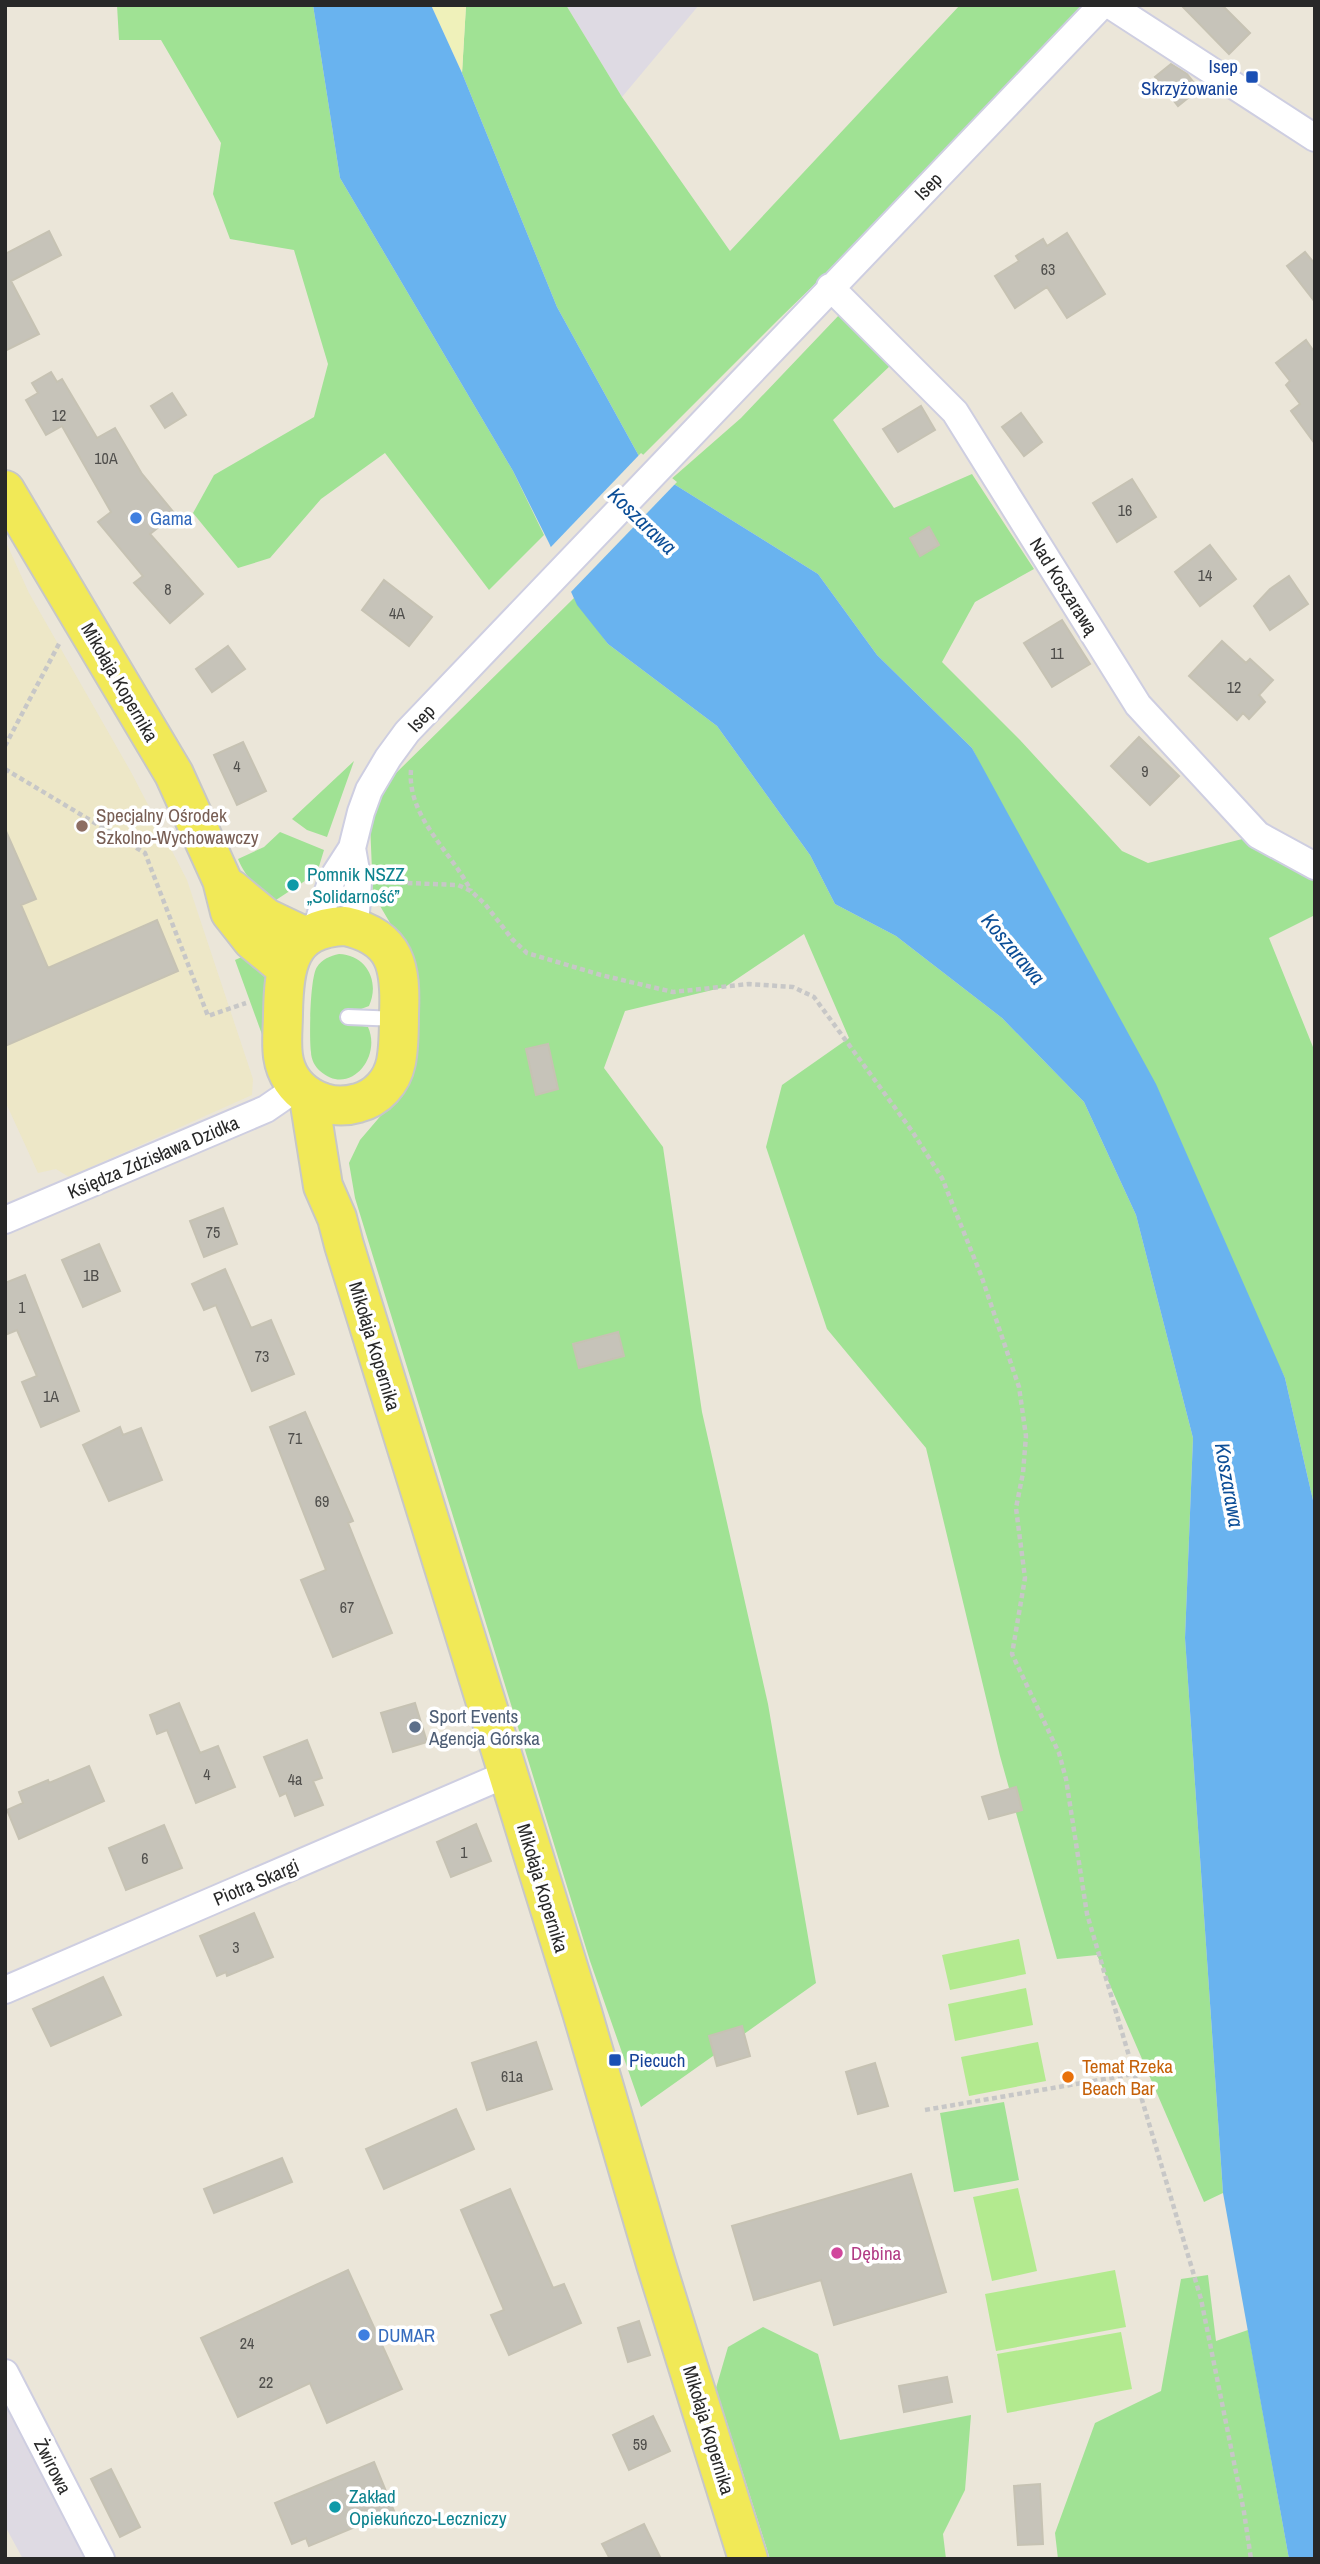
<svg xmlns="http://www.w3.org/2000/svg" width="1320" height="2564" viewBox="0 0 1320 2564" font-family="'Archivo Narrow',sans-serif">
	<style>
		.industrial { fill: #dedae3 }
		.education { fill: #ede7c7 }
		.green { fill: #a0e294 }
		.sand { fill: #eff1ba }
		.pitch { fill: #b3ea8f }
		.water { fill: #69b3ef }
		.pier { fill: #ebe6d9 }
		.building { fill: #c6c3b9; stroke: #c6c2b3; stroke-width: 2 }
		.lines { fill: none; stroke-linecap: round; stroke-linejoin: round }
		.service-casing { stroke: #cecee1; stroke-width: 18 }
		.minor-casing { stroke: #cecee1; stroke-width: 30 }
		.primary-casing { stroke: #c7c7c7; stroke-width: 42 }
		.path { stroke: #c7c7c7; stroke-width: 4.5; stroke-dasharray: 5 3.5; stroke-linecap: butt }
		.service { stroke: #fff; stroke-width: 14 }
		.minor { stroke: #fff; stroke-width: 26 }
		.primary { stroke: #f1e957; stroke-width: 38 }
		.transit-dot { fill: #1a4fb4; stroke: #fff; stroke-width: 2.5 }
		.shop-dot { fill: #3f7fe0; stroke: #fff; stroke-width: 2.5 }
		.education-dot { fill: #8d6e63; stroke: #fff; stroke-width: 2.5 }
		.culture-dot { fill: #0f9aa8; stroke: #fff; stroke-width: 2.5 }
		.service-dot { fill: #5c6f8a; stroke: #fff; stroke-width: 2.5 }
		.food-dot { fill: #e8710a; stroke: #fff; stroke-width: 2.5 }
		.hotel-dot { fill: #d1479c; stroke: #fff; stroke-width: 2.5 }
		.labels { text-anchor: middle; stroke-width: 7; stroke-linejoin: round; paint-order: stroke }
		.number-label { font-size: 16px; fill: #504f4c }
		.transit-label { font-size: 19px; fill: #164399; stroke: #fff; text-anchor: end }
		.street-label { font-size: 19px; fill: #282828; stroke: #fff }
		.shop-label { font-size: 19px; fill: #366cbe; stroke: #fff; text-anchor: start }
		.education-label { font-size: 19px; fill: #785e54; stroke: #fff; text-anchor: start }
		.culture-label { font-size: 19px; fill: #0d838f; stroke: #fff; text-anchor: start }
		.service-label { font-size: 19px; fill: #4e5e75; stroke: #fff; text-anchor: start }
		.food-label { font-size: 19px; fill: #c56008; stroke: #fff; text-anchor: start }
		.hotel-label { font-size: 19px; fill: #b23c85; stroke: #fff; text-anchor: start }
		.water-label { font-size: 21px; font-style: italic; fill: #0c4e97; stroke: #fff }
	</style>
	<rect width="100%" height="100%" fill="#ebe6d9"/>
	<!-- industrial -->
	<path class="industrial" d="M566 5H699L622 97Z
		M5 2396 68 2522 85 2559H23L5 2526Z"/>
	<!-- education -->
	<path class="education" d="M5 540 29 593 131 772 187 880 253 1079 252 1095 69 1177 56 1169 38 1173 5 1101Z"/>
	<!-- green -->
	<path class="green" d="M117 5H313L340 178 513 471 544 535 489 590 385 453 321 499 270 558 238 568 193 513 214 475 314 417 328 364 294 250 230 239 213 194 221 143 161 40H119Z
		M466 5H566L622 97 730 251 960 5H1101L778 320 640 458 557 307 462 73Z
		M841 313 892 364 833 420 894 508 972 474 1034 569 975 602 942 662 1020 740 1122 851 1148 863 1258 835 1315 866V915L1269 938 1315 1052V1509L1285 1378 972 748 877 655 818 574 669 481 741 418Z
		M574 598 608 644 717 726 810 855 835 904 896 936 1002 1018 1084 1102 1136 1215 1193 1438 1185 1638 1223 2193 1204 2202 1097 1955 1057 1959 1000 1756 926 1448 827 1329 766 1147 782 1085 849 1038 804 934 725 987 625 1011 604 1068 663 1147 702 1412 768 1704 816 1983 641 2107 590 1961 355 1198 349 1163 360 1140 395 1099 406 950 373 894 370 823 379 797 393 776Z
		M354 761 327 837 307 830 292 819Z
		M280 832 324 850 317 873 276 900C260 895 244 874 238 859L264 847Z
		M253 952 268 972 272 1062 235 960Z
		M339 954C367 955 380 982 369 1006L361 1009H348L347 1023 368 1027C382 1058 349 1097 320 1071 315 1067 311 1059 311 1052 309 1038 310 977 317 967 322 959 330 956 339 954Z
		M1004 2102 1019 2180 954 2192 940 2113Z
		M1208 2275 1216 2341 1248 2330 1289 2559H1058L1055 2533 1095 2423 1161 2391 1181 2279Z
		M763 2327 818 2354 840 2440 971 2415 965 2490 943 2534 946 2559H770L716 2388 728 2347Z"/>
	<!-- sand -->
	<path class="sand" d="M431 5H466L462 73Z"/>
	<!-- pitch -->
	<path class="pitch" d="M1019 1939 1026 1974 950 1990 942 1955Z
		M1026 1988 1033 2025 955 2041 948 2004Z
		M1038 2042 1046 2081 969 2096 961 2057Z
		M1018 2188 1037 2271 992 2281 973 2197Z
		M1115 2270 1126 2327 996 2351 985 2294Z
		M1121 2332 1132 2389 1007 2413 997 2354Z"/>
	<!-- water -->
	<path class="water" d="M313 5H431L462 73 557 307 640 458 669 481 818 574 877 655 972 748 1156 1084 1285 1378 1315 1509V2559H1289L1223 2193 1185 1638 1193 1438 1136 1215 1084 1102 1002 1018 896 936 835 904 810 855 717 726 608 644 577 605 549 543 513 471 340 178Z"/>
	<!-- pier -->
	<path class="pier" d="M641 453 677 482 568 595 549 549Z"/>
	<!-- building -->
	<path class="building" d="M1181 5H1222L1250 33 1229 54Z
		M1171 64 1187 74 1199 89 1178 106 1155 77Z
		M49 231 61 255 11 281 39 334 5 351V254Z
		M1067 233 1105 294 1067 318 1047 287 1015 308 995 276 1019 261 1016 256 1043 239 1047 246Z
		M1305 252 1315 264V302L1287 266Z
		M1306 340 1315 353V444L1291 411 1300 404 1286 385 1290 381 1276 363Z
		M51 372 57 382 62 379 97 438 115 428 142 474 175 514 150 534 203 594 170 623 134 583 143 576 98 522 111 512 62 426 46 435 26 400 38 393 32 383Z
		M172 393 186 415 165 428 151 406Z
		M921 406 935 430 898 452 883 429Z
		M1021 413 1042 442 1024 456 1002 427Z
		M1132 479 1156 517 1117 542 1093 503Z
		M929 527 939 545 920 556 910 538Z
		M1210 545 1236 579 1200 606 1175 572Z
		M1289 576 1308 604 1270 630 1254 606 1270 589Z
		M384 580 432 617 409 646 362 610Z
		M1062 620 1090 664 1052 687 1024 643Z
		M1222 641 1246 663 1250 659 1273 680 1259 695 1265 702 1249 719 1243 713 1237 720 1189 676Z
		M228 646 245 669 212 692 196 669Z
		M1139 737 1179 776 1150 805 1111 766Z
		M243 742 266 791 237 805 214 755Z
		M5 829 36 899 21 905 48 968 157 920 178 971 5 1046Z
		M548 1044 558 1089 536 1095 526 1049Z
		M223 1208 237 1244 204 1257 190 1221Z
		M99 1244 120 1291 83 1307 62 1260Z
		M225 1269 251 1328 271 1320 294 1374 252 1391 216 1305 204 1310 192 1284Z
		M25 1275 79 1411 41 1427 22 1382 37 1376 17 1330 5 1335V1283Z
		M618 1332 624 1356 579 1368 573 1344Z
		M305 1412 353 1521 348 1523 392 1633 333 1657 301 1580 326 1570 270 1427Z
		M120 1427 123 1435 141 1428 162 1480 109 1501 83 1445Z
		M179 1703 200 1753 218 1746 235 1787 196 1803 167 1730 157 1734 150 1715Z
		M415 1703 427 1742 393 1752 381 1713Z
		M307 1740 322 1778 313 1781 323 1805 295 1816 286 1793 280 1796 264 1757Z
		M89 1766 104 1801 19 1839 7 1810 23 1803 19 1792 48 1780 49 1783Z
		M1016 1787 1022 1810 989 1819 982 1797Z
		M476 1824 491 1861 451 1877 437 1842Z
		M164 1825 182 1868 126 1890 109 1848Z
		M254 1913 273 1957 227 1976 226 1972 217 1976 200 1936Z
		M103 1977 121 2015 51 2046 33 2009Z
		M742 2026 750 2056 717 2066 709 2036Z
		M536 2042 552 2089 487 2110 472 2063Z
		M875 2063 888 2106 858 2114 846 2072Z
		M456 2109 474 2149 384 2189 366 2149Z
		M282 2158 292 2182 214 2213 204 2189Z
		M911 2174 946 2292 834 2325 821 2280 754 2300 732 2226Z
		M510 2189 553 2288 564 2284 581 2323 509 2355 491 2315 504 2310 461 2210Z
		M348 2270 402 2389 327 2423 310 2383 238 2417 201 2338Z
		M639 2321 650 2355 628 2362 618 2328Z
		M947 2377 952 2402 904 2412 899 2386Z
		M653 2416 670 2451 629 2470 613 2435Z
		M374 2462 394 2511 309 2546 306 2538 292 2544 275 2503Z
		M111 2469 140 2527 120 2537 91 2479Z
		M1040 2484 1043 2544 1018 2545 1014 2486Z
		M644 2524 661 2559H610L602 2544Z"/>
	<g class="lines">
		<!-- service casing -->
		<g class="service-casing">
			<path id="service" d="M348 1017 398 1019"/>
		</g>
		<!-- minor casing -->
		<g class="minor-casing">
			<path id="minor" d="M1110 5 1315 138
				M830 287 955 412 1138 705 1258 835 1315 866
				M352 848 358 882 355 928
				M315 932 332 879 352 848 361 812 369 790 388 758 407 732 1102 5
				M5 1220 266 1109 298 1087
				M5 1990 507 1774
				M5 2373 101 2559"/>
		</g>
		<!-- primary casing -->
		<g class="primary-casing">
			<path id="primary" d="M5 490 174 774 222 880 230 912 252 940 286 968
				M231 889 266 918 306 937
				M345 926C397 937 401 968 399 1014 399 1030 399 1047 396 1062 392 1082 377 1098 358 1103 324 1113 288 1092 283 1056 281 1042 283 1027 283 1013 284 967 288 928 345 926Z
				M309 1098 323 1186 337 1218 344 1245 582 2012 656 2264 748 2559"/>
		</g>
		<!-- path -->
		<path class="path" d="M5 746 60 642
			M5 769 145 853 208 1016 246 1003
			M411 770C407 817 451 851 471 891
			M382 882 458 885 471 891 485 904 512 939 527 953 601 975 673 992 749 984 793 987 814 997 912 1131 942 1178 981 1275 1019 1387 1026 1436 1023 1473 1016 1508 1025 1578 1012 1654 1059 1753 1066 1779 1087 1914 1201 2299 1244 2512 1251 2559
			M925 2110 1134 2074"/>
		<!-- service -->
		<use href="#service" class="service"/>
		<!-- minor -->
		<use href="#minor" class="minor"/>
		<!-- primary -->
		<use href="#primary" class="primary"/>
	</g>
	<!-- markers -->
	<g class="transit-dot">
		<rect x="1245" y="70" width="14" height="14" rx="3.5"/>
		<rect x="608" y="2053" width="14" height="14" rx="3.5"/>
	</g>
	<g class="shop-dot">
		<circle cx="136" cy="518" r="7"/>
		<circle cx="364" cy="2335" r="7"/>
	</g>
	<circle class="education-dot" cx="82" cy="826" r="7"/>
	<g class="culture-dot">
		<circle cx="293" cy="885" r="7"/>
		<circle cx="335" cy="2507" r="7"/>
	</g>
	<circle class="service-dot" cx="415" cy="1727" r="7"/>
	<circle class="food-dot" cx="1068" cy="2077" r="7"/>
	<circle class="hotel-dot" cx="837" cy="2253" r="7"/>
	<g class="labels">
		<!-- number labels -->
		<g class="number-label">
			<text x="1048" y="275">63</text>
			<text x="59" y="421">12</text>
			<text x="106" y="464">10A</text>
			<text x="1125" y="516">16</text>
			<text x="1205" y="581">14</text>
			<text x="168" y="595">8</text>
			<text x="397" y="619">4A</text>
			<text x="1057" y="659">11</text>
			<text x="1234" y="693">12</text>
			<text x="237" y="772">4</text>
			<text x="1145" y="777">9</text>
			<text x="213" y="1238">75</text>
			<text x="91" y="1281">1B</text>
			<text x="22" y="1313">1</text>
			<text x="262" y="1362">73</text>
			<text x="51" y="1402">1A</text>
			<text x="295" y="1444">71</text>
			<text x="322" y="1507">69</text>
			<text x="347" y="1613">67</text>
			<text x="207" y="1780">4</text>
			<text x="295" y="1785">4a</text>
			<text x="464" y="1858">1</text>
			<text x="145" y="1864">6</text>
			<text x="236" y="1953">3</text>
			<text x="512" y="2082">61a</text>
			<text x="247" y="2349">24</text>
			<text x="266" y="2388">22</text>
			<text x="640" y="2450">59</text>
		</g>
		<!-- transit labels -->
		<g class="transit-label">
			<text x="1238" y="73">Isep<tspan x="1238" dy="22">Skrzyżowanie</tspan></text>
			<text x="629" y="2067" text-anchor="start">Piecuch</text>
		</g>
		<!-- street labels -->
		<g class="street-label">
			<text transform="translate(928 186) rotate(-46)" y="7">Isep</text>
			<text transform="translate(1064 586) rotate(58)" y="7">Nad Koszarawą</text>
			<text transform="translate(120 682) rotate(60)" y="7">Mikołaja Kopernika</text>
			<text transform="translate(421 718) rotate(-47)" y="7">Isep</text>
			<text transform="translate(153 1157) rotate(-23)" y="7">Księdza Zdzisława Dzidka</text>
			<text transform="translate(375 1346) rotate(73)" y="7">Mikołaja Kopernika</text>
			<text transform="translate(256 1882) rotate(-23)" y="7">Piotra Skargi</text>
			<text transform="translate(543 1888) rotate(73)" y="7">Mikołaja Kopernika</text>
			<text transform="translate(709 2430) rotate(73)" y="7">Mikołaja Kopernika</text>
			<text transform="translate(53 2466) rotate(63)" y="7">Żwirowa</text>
		</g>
		<!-- shop labels -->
		<g class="shop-label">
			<text x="150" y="525">Gama</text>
			<text x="378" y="2342">DUMAR</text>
		</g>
		<!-- education labels -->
		<g class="education-label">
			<text x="96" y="822">Specjalny Ośrodek<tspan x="96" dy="22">Szkolno-Wychowawczy</tspan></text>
		</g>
		<!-- culture labels -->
		<g class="culture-label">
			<text x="307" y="881">Pomnik NSZZ<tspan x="307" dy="22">„Solidarność”</tspan></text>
			<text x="349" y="2503">Zakład<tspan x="349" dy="22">Opiekuńczo-Leczniczy</tspan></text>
		</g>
		<!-- service labels -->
		<g class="service-label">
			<text x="429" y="1723">Sport Events<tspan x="429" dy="22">Agencja Górska</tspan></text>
		</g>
		<!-- food labels -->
		<g class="food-label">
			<text x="1082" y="2073">Temat Rzeka<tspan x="1082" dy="22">Beach Bar</tspan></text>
		</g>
		<!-- hotel labels -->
		<g class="hotel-label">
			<text x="851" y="2260">Dębina</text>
		</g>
		<!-- water labels -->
		<g class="water-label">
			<text transform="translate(642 521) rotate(44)" y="7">Koszarawa</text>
			<text transform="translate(1013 949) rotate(50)" y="7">Koszarawa</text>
			<text transform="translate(1229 1485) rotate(80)" y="7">Koszarawa</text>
		</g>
	</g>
	<!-- border -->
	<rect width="1320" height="2564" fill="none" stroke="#282828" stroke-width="14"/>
</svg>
